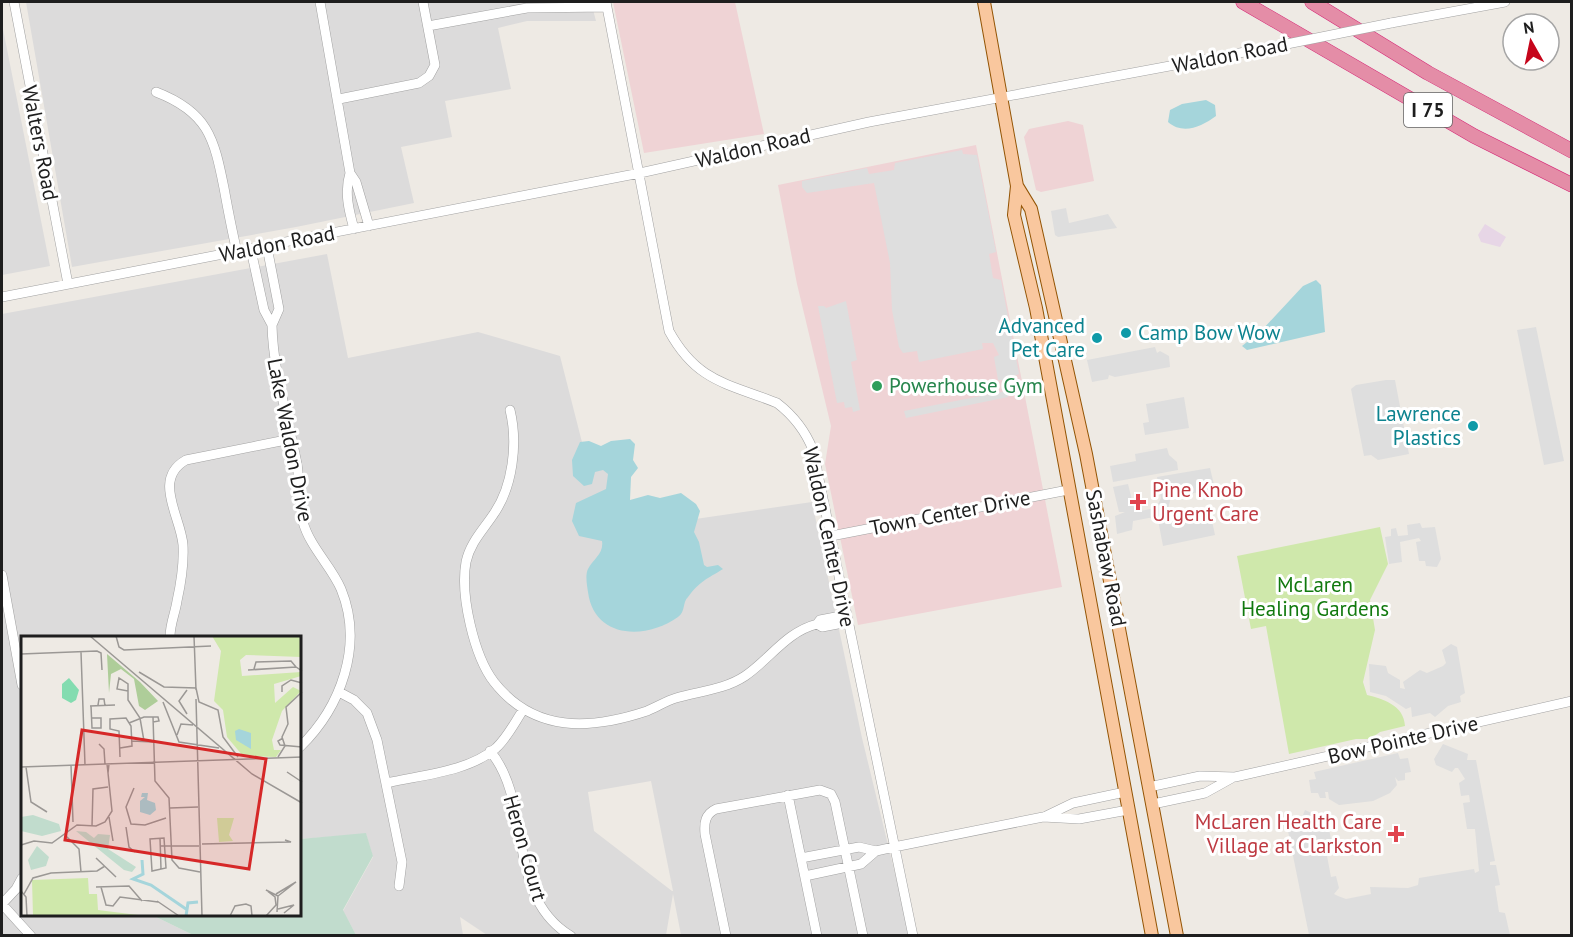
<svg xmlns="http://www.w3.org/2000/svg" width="1573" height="937" viewBox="0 0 1573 937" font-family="'PT Sans',sans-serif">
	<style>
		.residential { fill: #dcdbdb; fill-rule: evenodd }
		.commercial { fill: #efd3d5 }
		.industrial { fill: #e7d6e6 }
		.grass { fill: #cfe8ab }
		.wetland { fill: #c1dccd }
		.parking { fill: #dedede }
		.water { fill: #a5d5db }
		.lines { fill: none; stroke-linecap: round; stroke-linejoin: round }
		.minor-casing { stroke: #a2a2a2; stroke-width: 10 }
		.major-casing { stroke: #935404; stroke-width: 14 }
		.highway-casing { stroke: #d52977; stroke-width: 15 }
		.minor { stroke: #fff; stroke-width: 9 }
		.major { stroke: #f9c79e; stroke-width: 12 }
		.highway { stroke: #e48da7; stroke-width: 14 }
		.minor-bridge-casing { stroke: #a2a2a2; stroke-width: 10; stroke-linecap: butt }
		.minor-bridge { stroke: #fff; stroke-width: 9 }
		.culture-dot { fill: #0f9aa8; stroke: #fff; stroke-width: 2 }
		.leisure-dot { fill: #2e9e5b; stroke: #fff; stroke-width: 2 }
		.health-dot { fill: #e0444e; stroke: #fff; stroke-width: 2 }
		.labels { text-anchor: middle; stroke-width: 6; stroke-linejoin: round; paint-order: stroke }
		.shield { fill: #fff; stroke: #626262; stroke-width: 1.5 }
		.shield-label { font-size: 20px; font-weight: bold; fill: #1e1e1e }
		.street-label { font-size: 21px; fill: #1e1e1e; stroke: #fff }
		.culture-label { font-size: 21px; fill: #0d838f; stroke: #fff; text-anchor: end }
		.leisure-label { font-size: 21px; fill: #27864d; stroke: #fff; text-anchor: start }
		.health-label { font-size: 21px; fill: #be3a42; stroke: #fff; text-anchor: start }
		.park-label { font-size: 21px; fill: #11790e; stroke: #fff }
		.inset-river { fill: none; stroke: #a5d5db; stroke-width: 3 }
		.inset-road { fill: none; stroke: #9b9895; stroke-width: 1.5 }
		.view { fill: #d62828; fill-opacity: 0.15; stroke: #d62828; stroke-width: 3 }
		.inset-edge { fill: none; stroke: #1e1e1e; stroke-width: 3 }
	</style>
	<rect width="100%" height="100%" fill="#eeeae4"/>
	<!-- residential -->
	<path class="residential" d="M26 2H591L596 21H527L498 28 511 89 445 101 452 137 401 147 414 203 296 227 72 267Z
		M2 24 50 266 2 275Z
		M327 254 348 358 478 332 560 356 585 454 618 458 620 530 812 502 862 738 910 935H681L673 894 666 935H487L460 917 463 935H356L343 911 373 857 366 834 300 839V637H22V914L152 915 193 935 2 936V314ZM651 781 673 891H672L594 831 588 792Z"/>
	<!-- commercial -->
	<path class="commercial" d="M613 2H735L764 134 644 153Z
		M1068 121 1083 125 1094 181 1041 192 1036 190 1024 137 1029 129Z
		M976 145 1062 587 858 625 825 464 831 426 797 284 778 185Z"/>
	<!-- industrial -->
	<path class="industrial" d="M1485 224 1506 237 1500 247 1481 242 1478 235Z"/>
	<!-- grass -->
	<path class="grass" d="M1380 527 1388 564 1370 600 1375 630 1363 682 1367 695C1383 699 1404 705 1405 726L1380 732 1370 739H1356L1289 754 1266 626 1251 629 1237 556Z"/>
	<!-- wetland -->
	<path class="wetland" d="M366 833 373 856 343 910 356 935H193L152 915 300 914V839Z"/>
	<!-- parking -->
	<path class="parking" d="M962 150 963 154 977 155 996 252 989 254 993 278 1001 280 1019 374 1005 380H998L994 357 999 355 993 343H982L983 349 919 362 917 351 903 353 899 347 892 310 890 263 874 183 807 193 802 187V181L867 168 869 174 894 170 895 163Z
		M1066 208 1069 223 1108 214 1117 228 1058 237 1055 235 1051 211Z
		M846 301 857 360 851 362 860 410 853 412 852 407 845 408 844 402 837 403 818 306H824L826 308Z
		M1536 327 1564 461 1544 465 1517 330Z
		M1155 347 1157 353 1160 351 1169 356 1170 367 1115 377 1109 375 1108 379 1092 382 1087 360Z
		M1386 380H1395L1409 454 1378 460 1371 455 1364 456 1351 389 1356 385Z
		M1007 391 1008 397 906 418 904 411Z
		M1184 397 1189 428 1145 435 1143 423 1149 422 1146 404Z
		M1167 448 1169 455 1177 462 1178 470 1113 482 1110 466 1136 461 1135 454Z
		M1210 468 1215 489 1173 497 1172 492 1166 518 1169 521 1210 512 1215 535 1163 546 1158 520 1154 517 1133 521 1132 530 1117 534 1115 516 1125 512H1119L1113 487 1128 484 1135 512 1156 508 1161 498 1157 477Z
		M1420 523 1422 528 1435 527 1441 559 1437 567 1426 566 1425 561H1419L1416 542 1421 541 1419 538 1400 542 1402 562 1389 564 1385 537 1391 536V529L1396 528 1398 536 1408 535 1407 525Z
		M1451 644 1457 647 1465 693 1460 696 1461 702 1448 706 1435 717 1430 713 1412 717 1411 707 1406 709 1386 696 1370 692 1369 664 1386 666 1388 673 1400 680V688L1405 689 1403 682 1420 670 1427 673 1443 666 1446 663 1442 650Z
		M1443 744 1468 754 1467 760H1476L1495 861 1490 862V865H1496L1500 885 1495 886 1499 912 1505 913 1510 935H1309L1287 826 1303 815 1305 810 1322 818 1321 826 1328 824 1334 854 1327 856 1331 877 1336 876 1339 888 1334 894 1338 896 1346 899 1371 894 1370 887 1408 888 1418 885 1419 878 1474 869 1475 873 1479 871 1475 829H1467L1463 803 1470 802 1469 795 1461 796 1459 783 1465 779 1458 768H1455L1452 772 1436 765 1434 759Z
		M1398 753 1400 759 1408 758 1411 772 1405 773V780L1398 781 1395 777 1397 785 1390 793 1373 801 1339 805 1329 799 1328 792H1325L1326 798H1320L1318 793H1311L1309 780 1316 779 1314 772Z"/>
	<!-- water -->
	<path class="water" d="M1206 100 1215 105 1216 116C1201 127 1183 135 1168 122L1170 110 1182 104Z
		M1316 280 1321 285 1325 332 1247 350 1242 346 1262 330 1303 286Z
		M630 439 635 444 633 460 638 468 631 477 630 500 648 495 660 498 681 493 696 504 700 511 694 532 699 542 704 565 707 567 718 565 723 569C707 579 700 581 688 597 682 603 686 611 678 617 646 640 594 639 588 592 587 585 585 575 588 569 593 559 604 554 602 541L579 536 572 521 576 503 606 489 608 474 603 470 595 472 592 484 584 486 573 476 572 460 580 442 589 441 601 446 611 441Z"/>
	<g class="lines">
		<!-- minor casing -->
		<g class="minor-casing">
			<path id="minor" d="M14 2 68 284
				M320 2 350 173
				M606 2 669 331C697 382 727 383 777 403 794 416 805 430 813 450L913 936
				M1391 23 1505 2
				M428 26 527 8 607 7
				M156 92C208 112 214 138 224 188 228 210 232 231 237 252
				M339 99 419 83 429 76 435 65 423 2
				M354 229C349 211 344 192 350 173L356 182 369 226
				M251 250 264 310 272 325 279 309 267 247
				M2 297 640 173 869 122 1272 47
				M272 325C273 372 288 417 297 464 300 483 298 504 303 522 310 547 331 566 341 589 364 645 341 707 300 747
				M510 410C518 443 513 487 493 515 483 530 470 543 466 562 460 595 474 656 494 682 534 733 590 730 647 711 657 707 666 701 676 698 699 691 724 690 745 676 770 659 786 632 817 624
				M831 536 1068 490
				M2 575 22 685
				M846 615 820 620 817 624 822 627 848 622
				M170 637C170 624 175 614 177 601 181 583 184 563 183 545 181 517 152 479 186 460L291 439
				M339 692 354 700 367 713 377 740 402 862 399 886
				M490 751C534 803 504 896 571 936
				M387 783C421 775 468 772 496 748 507 738 515 722 523 710
				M1149 787 1200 776 1235 777 1572 701
				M788 795 817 936
				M1153 804 1205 793 1232 778
				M1046 816 1073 803 1125 792
				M801 858 859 847 876 851
				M805 876 861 864 876 851 894 847 1043 817 1079 819 1128 810
				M2 904 31 936
				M2 904 16 889 22 878
				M726 936 705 834C704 823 705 814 716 809L820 790 831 794 835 802 863 936"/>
		</g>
		<!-- major casing -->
		<g class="major-casing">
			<path id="major" d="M984 2 1017 186 1014 215 1036 308 1152 936
				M1017 186 1031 209 1086 454 1177 936"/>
		</g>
		<!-- highway casing -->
		<g class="highway-casing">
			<path id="highway" d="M1243 2 1474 136 1572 185
				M1312 2 1428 73 1572 151"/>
		</g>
		<!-- minor -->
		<use href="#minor" class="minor"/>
		<!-- major -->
		<use href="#major" class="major"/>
		<!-- highway -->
		<use href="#highway" class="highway"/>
		<!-- minor-bridge casing -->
		<g class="minor-bridge-casing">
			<path id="minor-bridge" d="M1272 47 1391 23"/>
		</g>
		<!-- minor-bridge -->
		<use href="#minor-bridge" class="minor-bridge"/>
	</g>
	<!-- markers -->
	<g class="culture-dot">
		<circle cx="1126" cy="333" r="6"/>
		<circle cx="1097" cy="338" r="6"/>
		<circle cx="1473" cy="426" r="6"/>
	</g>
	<circle class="leisure-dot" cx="877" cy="386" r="6"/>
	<g class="health-dot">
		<path d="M1135 493h6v6h6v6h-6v6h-6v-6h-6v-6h6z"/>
		<path d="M1393 825h6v6h6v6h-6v6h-6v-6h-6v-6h6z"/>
	</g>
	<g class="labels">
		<!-- shield labels -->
		<rect class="shield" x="1404" y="93" width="48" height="34" rx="4.5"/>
		<g class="shield-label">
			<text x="1428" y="117">I 75</text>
		</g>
		<!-- street labels -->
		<g class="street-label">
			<text transform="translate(1230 55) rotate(-11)" y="7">Waldon Road</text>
			<text transform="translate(40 143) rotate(79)" y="7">Walters Road</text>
			<text transform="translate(753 148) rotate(-13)" y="7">Waldon Road</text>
			<text transform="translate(277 244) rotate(-11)" y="7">Waldon Road</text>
			<text transform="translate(290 440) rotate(79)" y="7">Lake Waldon Drive</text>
			<text transform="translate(950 513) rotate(-11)" y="7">Town Center Drive</text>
			<text transform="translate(829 537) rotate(78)" y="7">Waldon Center Drive</text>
			<text transform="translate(1106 558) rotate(79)" y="7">Sashabaw Road</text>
			<text transform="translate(1403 740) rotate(-13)" y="7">Bow Pointe Drive</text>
			<text transform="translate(525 848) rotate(74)" y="7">Heron Court</text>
		</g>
		<!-- culture labels -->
		<g class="culture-label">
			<text x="1085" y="333">Advanced<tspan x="1085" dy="24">Pet Care</tspan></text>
			<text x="1138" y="340" text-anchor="start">Camp Bow Wow</text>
			<text x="1461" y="421">Lawrence<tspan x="1461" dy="24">Plastics</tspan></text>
		</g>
		<!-- leisure labels -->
		<g class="leisure-label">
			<text x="889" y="393">Powerhouse Gym</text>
		</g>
		<!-- health labels -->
		<g class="health-label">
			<text x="1152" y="497">Pine Knob<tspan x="1152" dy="24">Urgent Care</tspan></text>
			<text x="1382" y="829" text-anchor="end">McLaren Health Care<tspan x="1382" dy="24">Village at Clarkston</tspan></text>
		</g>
		<!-- park labels -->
		<g class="park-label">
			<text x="1315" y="592">McLaren<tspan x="1315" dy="24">Healing Gardens</tspan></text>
		</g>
	</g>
	<!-- overview -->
	<g transform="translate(21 636)">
		<rect width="280" height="280" fill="#eeeae4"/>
		<path d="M191 0H280V21L225 19 219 24 221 40 280 36V40L253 48 254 67 272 51 280 55 261 75 251 104 253 114H260L255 121 222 120 206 101 202 74 193 65 200 15ZM196 182H213L208 199 212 205 198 206ZM67 242 68 258H76L77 274 125 280H12L11 244Z" fill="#cfe8ab"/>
		<path d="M86 18 119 46 137 65 124 74 118 70 113 43 100 33 90 38 88 57Z" fill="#aecd99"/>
		<path d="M12 179 38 188 40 195 21 200 0 195V181ZM55 195 65 196 73 202 77 198 89 199 87 213 115 231 111 236 103 234ZM16 210 28 221 25 230 10 234 7 224Z" fill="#c1dccd"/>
		<path d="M48 42 58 54 55 64 50 67 41 62V48Z" fill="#83dcb0"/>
		<path d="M218 93 230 97V113L215 104 214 95ZM121 157H127L126 164 134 167 135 174 129 179 119 176V165L124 161H120Z" fill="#a5d5db"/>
		<path class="inset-river" d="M121 224 122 238 112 243 130 249 165 273M165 280 167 267 177 266"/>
		<path class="inset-road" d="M69 0 231 138 281 167M95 0 98 11 103 14 190 10M173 0 175 54M60 16 64 129M0 18 76 15 80 17 81 34M233 33 235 26 270 25 275 31M227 34 275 31 281 35M118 36 143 51 175 52 178 66 197 74 202 101 217 121M166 54 158 65 166 78M107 55 96 53 98 42 107 48V64L119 82 123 105M261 56V50L270 44 281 47M175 63 181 280M142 66 158 106 198 112M77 69 78 63H83L84 70M69 70 94 69M70 70 71 92H80V82H70M132 81 134 145 148 162 151 224 158 232 179 236M108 87 123 81H137L138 85 132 86M156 99 160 88 172 89M262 102 257 105 259 109 281 111M111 105 132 106M78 108 83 113 84 128M99 121 98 95 89 93V83L105 82 110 90 111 110 99 112M257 121 264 110 261 101 267 88 265 71 281 56M86 128 87 137 88 128M50 129 52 186M0 131 281 121M5 131 10 166 26 176M266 136 281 146M113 152 105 171 110 188 124 189 145 182M149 172 177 171M88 181 92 205M71 190 72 153 87 151M105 191 108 211 114 216M45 200 58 213 60 236M139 202 140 233M143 202 145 232 131 235 129 203ZM181 208 270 206 264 204M0 209 13 205 31 207 56 189 75 190 84 186 91 175 87 137M139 210H178M75 222 95 241M75 251 108 250 121 265M80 251 85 269 92 270 99 261 137 266M0 255 5 261 6 280M3 258 12 242 30 237 76 235 84 230M255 258 275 246 257 260M136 265 158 280M257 273 273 269 263 277M209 280 214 270 225 268 230 270 231 280M245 280 255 269 254 261 245 254 257 260 256 276"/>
		<path class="view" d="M61 94 245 123 228 233 44 204Z"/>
		<rect width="280" height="280" class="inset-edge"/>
	</g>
	<!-- border -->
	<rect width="1573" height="937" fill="none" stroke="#1e1e1e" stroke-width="6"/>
	<!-- north arrow -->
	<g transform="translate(1531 42) rotate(351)"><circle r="28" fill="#ffffff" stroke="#a5a5a5" stroke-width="1.5"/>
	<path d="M0-4.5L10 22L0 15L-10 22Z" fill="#c6051b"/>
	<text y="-9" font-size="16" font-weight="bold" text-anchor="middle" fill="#1e1e1e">N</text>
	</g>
</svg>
